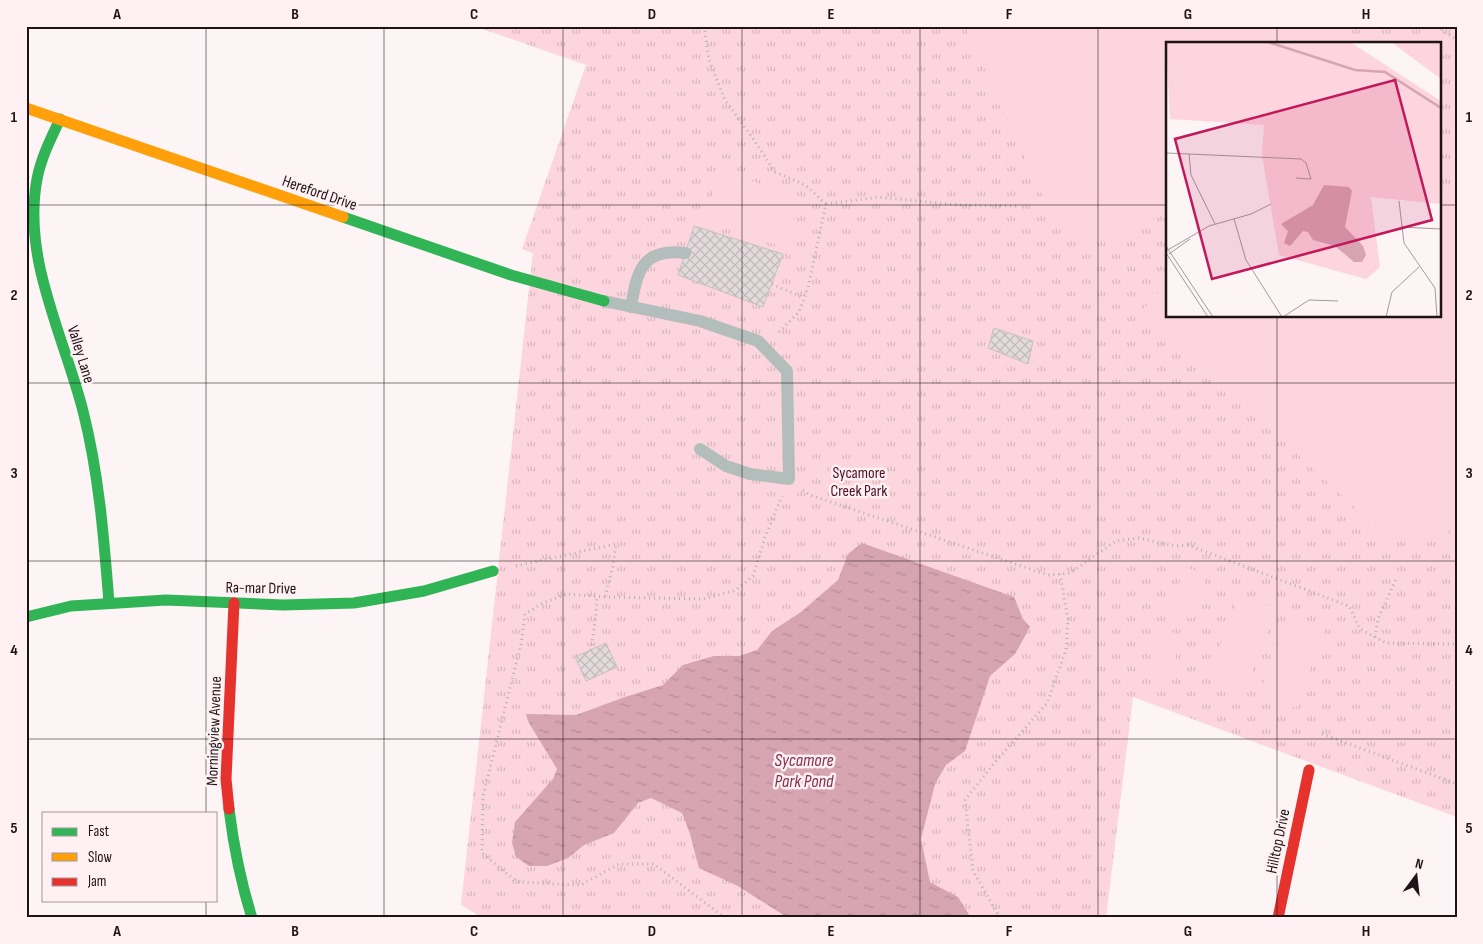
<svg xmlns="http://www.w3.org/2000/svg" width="1483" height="944" viewBox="0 0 1483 944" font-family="'Sofia Sans Condensed',sans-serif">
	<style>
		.grass { fill: url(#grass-tufts); fill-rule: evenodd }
		.garden { fill: #fdd5de }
		.water { fill: url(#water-ripples) }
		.building { fill: url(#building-cross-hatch); stroke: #c7c0c1 }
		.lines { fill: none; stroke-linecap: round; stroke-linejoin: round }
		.path { stroke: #b0b3b3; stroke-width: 3; stroke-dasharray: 1 4; stroke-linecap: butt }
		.lane { stroke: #b3bdbc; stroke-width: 12 }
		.fast { stroke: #30b455; stroke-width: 11 }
		.slow { stroke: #ff9f0a; stroke-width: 11 }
		.jam { stroke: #e5322d; stroke-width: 11 }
		.grid { fill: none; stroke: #1c1416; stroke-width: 1; stroke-opacity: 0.55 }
		.labels { text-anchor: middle; stroke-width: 5; stroke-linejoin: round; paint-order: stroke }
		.street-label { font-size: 16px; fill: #1c1416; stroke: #fff0f3 }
		.park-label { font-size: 16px; fill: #4c0d26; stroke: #fff0f3 }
		.water-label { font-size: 18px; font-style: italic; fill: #842f4d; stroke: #fff0f3 }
		.inset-river { fill: none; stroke: #d7a4b1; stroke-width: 2.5 }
		.inset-road { fill: none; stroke: #a29a9c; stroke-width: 1 }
		.view { fill: #c2185b; fill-opacity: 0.15; stroke: #c2185b; stroke-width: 2.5 }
		.inset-edge { fill: none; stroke: #1c1416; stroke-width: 2.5 }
		.neatline { fill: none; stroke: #1c1416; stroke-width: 2 }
		.grid-label { font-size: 16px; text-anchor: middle; font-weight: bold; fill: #1c1416 }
	</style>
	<defs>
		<pattern id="grass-tufts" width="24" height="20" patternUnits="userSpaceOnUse" patternTransform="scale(1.25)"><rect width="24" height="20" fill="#fdd5de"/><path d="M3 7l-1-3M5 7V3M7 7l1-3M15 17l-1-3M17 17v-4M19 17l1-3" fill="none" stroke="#d8b6be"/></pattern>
		<pattern id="water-ripples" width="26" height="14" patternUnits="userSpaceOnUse" patternTransform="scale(1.25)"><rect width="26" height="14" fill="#d7a4b1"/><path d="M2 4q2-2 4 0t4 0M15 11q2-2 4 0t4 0" fill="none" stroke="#b88c98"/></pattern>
		<pattern id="building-cross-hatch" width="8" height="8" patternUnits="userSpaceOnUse" patternTransform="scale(1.25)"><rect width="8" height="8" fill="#e3dadc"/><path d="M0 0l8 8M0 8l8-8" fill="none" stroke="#c2babc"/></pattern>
	</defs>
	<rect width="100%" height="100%" fill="#fcf4f5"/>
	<!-- grass -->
	<path class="grass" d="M474 26H1457V817L1133 697 1106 918H483L461 905 533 253 522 249 586 65ZM1167 44H1439V316H1167Z"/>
	<!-- garden -->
	<path class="garden" d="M965 26H1337L1346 44H1167V213L1108 241 1057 227Z
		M721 171 804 198 787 248 705 221Z
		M1439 185 1457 187V523L1441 540H1389L1143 309 1167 284V316H1439Z
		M1185 567 1207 575 1191 619 1169 611Z
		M1239 595 1276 608 1246 689 1209 676Z
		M1289 614 1326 627 1296 708 1259 695Z
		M1161 628 1183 636 1167 680 1145 672Z"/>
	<!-- water -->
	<path class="water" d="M862 543 1014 597 1023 619 1030 627 1015 654 990 676 965 751 946 765 935 784 921 839 930 882 958 897 971 918H788L738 886 699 868 690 834 682 813 651 798 638 803 614 833 584 845 568 858 547 866H529L516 857 512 843 515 822 553 779 557 769 529 723 526 714 576 715 625 697 663 685 683 665 714 656H739L757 650 772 631 801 612 838 580 848 554Z"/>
	<!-- building -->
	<path class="building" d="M694 226 783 254 763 307 678 275Z
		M994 328 1033 341 1028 364 988 348Z
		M606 643 617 667 586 681 575 657Z"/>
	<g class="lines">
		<!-- path -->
		<path class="path" d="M704 26 709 60 725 100 754 140 775 172 805 185 826 204 808 288 799 312 777 334
			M1437 26 1457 40
			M826 204 879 197 958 205 1018 206
			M772 284 804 298
			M803 490 810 495 1048 575 1070 573 1116 541 1138 538 1176 546 1188 545 1349 606 1360 629 1386 643 1457 644
			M516 566 616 544 613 566 605 597
			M1375 637 1378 619 1397 577
			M591 650 596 614 597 597
			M1322 734 1457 784
			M725 918 654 864H619L581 885 517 882 482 853 483 796 521 644 525 614 543 603 567 594 605 597 704 599 736 590 753 576 765 537 782 496
			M1000 918 973 871 965 800 992 766 1047 703 1066 650 1068 619 1060 574"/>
		<!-- lane -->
		<path class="lane" d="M604 301 700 321 758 341 787 371 789 479 750 474 726 466 700 449
			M631 307C637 271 642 248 685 253"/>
		<!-- fast -->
		<path class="fast" d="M60 119C51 138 41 158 37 179 22 259 64 336 83 411 99 474 104 539 109 603
			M343 217 511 275 604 301
			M26 617 71 606 166 600 283 605 354 603 424 591 493 571
			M229 809C234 849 240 880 252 918"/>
		<!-- slow -->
		<path class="slow" d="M26 108 343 217"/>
		<!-- jam -->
		<path class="jam" d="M229 809 226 779 234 603
			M1278 918 1309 770"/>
	</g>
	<!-- grid -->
	<path class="grid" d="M206 26V813M384 26V918M563 26V918M742 26V918M920 26V918M1098 26V918M1277 26V44M26 205H1167M1439 205H1457M1277 316V918M26 383H1457M26 561H1457M26 739H1457M206 900V918"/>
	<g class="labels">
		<!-- street labels -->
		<g class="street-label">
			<text transform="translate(320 192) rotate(19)" y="6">Hereford Drive</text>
			<text transform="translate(82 354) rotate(73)" y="6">Valley Lane</text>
			<text transform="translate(261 587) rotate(1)" y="6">Ra-mar Drive</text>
			<text transform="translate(213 731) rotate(-88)" y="6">Morningview Avenue</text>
			<text transform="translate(1277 841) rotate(-78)" y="6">Hilltop Drive</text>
		</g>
		<!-- park labels -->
		<g class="park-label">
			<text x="859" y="478">Sycamore<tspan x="859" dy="18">Creek Park</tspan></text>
		</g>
		<!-- water labels -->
		<g class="water-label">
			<text x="804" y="766">Sycamore<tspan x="804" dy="21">Park Pond</tspan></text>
		</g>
	</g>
	<!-- overview -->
	<g transform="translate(1166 42)">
		<rect width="275" height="275" fill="#fcf4f5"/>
		<path d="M0 0H184L275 59V162L205 155 214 225 200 237 113 213 96 113 98 83 4 77ZM225 0H275V37Z" fill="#fdd5de"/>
		<path d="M28 0 45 5 31 32 16 24ZM49 7 98 30 86 54 37 31ZM179 35 200 40 218 59 183 89H174L142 49 161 38ZM242 66 267 75 244 120 236 122 190 97 210 74 223 68Z" fill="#fdd5de"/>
		<path d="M158 143 183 145 186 149 179 185 197 204 200 213 196 220H188L169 204 147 198 142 190 137 189 124 204 118 201 122 189 115 182 147 163Z" fill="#d7a4b1"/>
		<path class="inset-river" d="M102 0 189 28 219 30 275 66"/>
		<path class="inset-road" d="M0 111 135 117 140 121 145 137 130 136M23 112 25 133 49 182M233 159 238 201 269 246 271 275M68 177 80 218 116 275M235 185 275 187M0 204 47 275M0 209 43 184 85 172 105 162M0 211 42 275M3 212 24 197M117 275 143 258 172 259M220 275 226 250 253 225"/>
		<path class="view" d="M229 38 266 178 46 237 9 97Z"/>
		<rect width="275" height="275" class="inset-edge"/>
	</g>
	<!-- border -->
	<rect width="1483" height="944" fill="none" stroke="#fff0f3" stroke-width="55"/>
	<!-- legend -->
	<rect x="42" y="812" width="175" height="90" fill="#fff0f3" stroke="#a4989b"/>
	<rect x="52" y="828" width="25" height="8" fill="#30b455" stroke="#a4989b"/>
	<text x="88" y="836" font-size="15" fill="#1c1416">Fast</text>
	<rect x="52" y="853" width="25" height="8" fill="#ff9f0a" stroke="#a4989b"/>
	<text x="88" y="862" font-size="15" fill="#1c1416">Slow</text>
	<rect x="52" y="878" width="25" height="8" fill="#e5322d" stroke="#a4989b"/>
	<text x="88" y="886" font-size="15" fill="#1c1416">Jam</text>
	<!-- north arrow -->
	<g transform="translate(1416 876) rotate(15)" stroke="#fff0f3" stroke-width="4" paint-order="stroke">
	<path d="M0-4L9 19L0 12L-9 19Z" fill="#1c1416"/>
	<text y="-8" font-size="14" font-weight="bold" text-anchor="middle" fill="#1c1416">N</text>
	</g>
	<rect x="28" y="28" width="1428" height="888" class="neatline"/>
	<g class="grid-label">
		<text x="117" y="19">A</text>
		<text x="295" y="19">B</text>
		<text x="474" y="19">C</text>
		<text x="652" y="19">D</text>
		<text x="831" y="19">E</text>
		<text x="1009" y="19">F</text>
		<text x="1188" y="19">G</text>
		<text x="1366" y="19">H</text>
		<text x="14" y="122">1</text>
		<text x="1469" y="122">1</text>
		<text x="14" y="300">2</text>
		<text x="1469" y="300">2</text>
		<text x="14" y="478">3</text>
		<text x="1469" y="478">3</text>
		<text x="14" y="655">4</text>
		<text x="1469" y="655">4</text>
		<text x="14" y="833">5</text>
		<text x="1469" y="833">5</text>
		<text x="117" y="936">A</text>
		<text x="295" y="936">B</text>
		<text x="474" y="936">C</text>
		<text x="652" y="936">D</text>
		<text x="831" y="936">E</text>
		<text x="1009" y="936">F</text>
		<text x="1188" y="936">G</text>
		<text x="1366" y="936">H</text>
	</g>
</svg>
